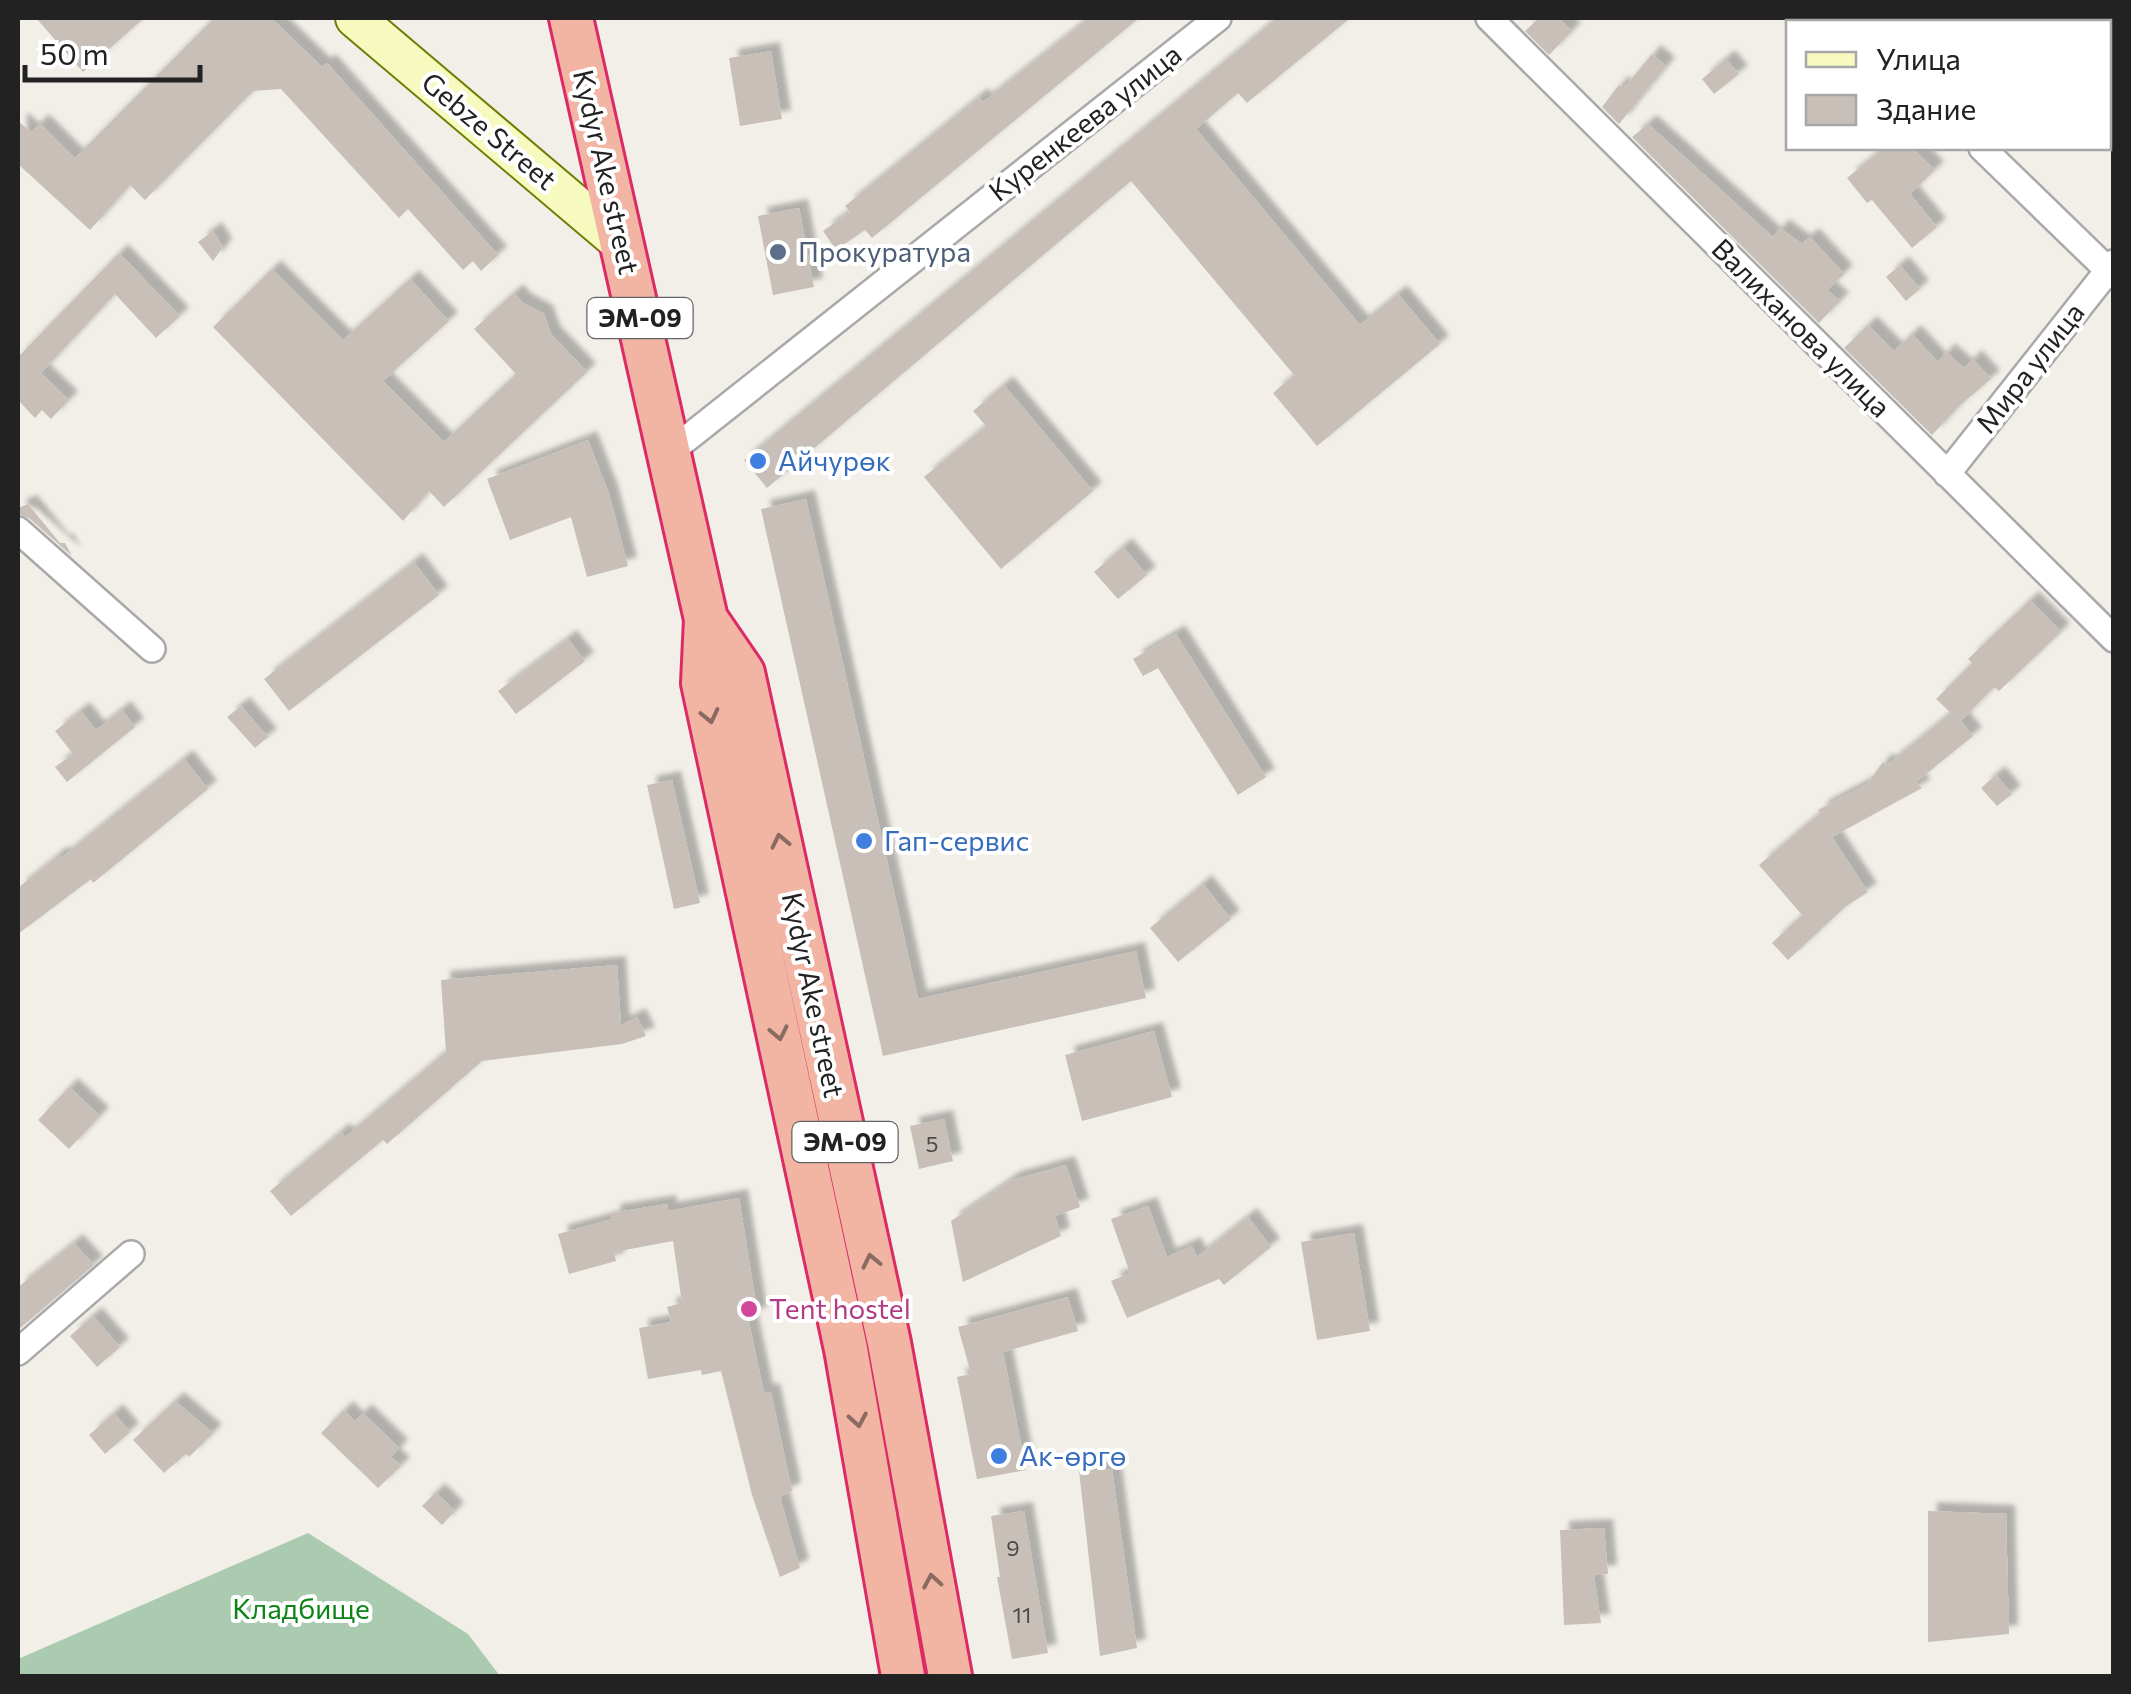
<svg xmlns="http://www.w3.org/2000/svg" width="2131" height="1694" viewBox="0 0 2131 1694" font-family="Commissioner,sans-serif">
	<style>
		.cemetery { fill: #aacbaf }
		.building { fill: #c7bfb8; filter: url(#shadow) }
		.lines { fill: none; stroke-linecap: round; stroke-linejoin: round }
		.minor-casing { stroke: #a9a9a9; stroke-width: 30 }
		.secondary-casing { stroke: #707d05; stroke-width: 42 }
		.trunk-casing { stroke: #dc2a67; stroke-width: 48 }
		.minor { stroke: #fff; stroke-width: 25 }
		.secondary { stroke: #f7fabf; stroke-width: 38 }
		.trunk { stroke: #f2b4a3; stroke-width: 42 }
		.oneway { stroke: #8a6b62 }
		.service-dot { fill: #5c6f8a; stroke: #fff; stroke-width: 4 }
		.shop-dot { fill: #3f7fe0; stroke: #fff; stroke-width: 4 }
		.hotel-dot { fill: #d1479c; stroke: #fff; stroke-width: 4 }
		.labels { text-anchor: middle; stroke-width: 8; stroke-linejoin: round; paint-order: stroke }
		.number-label { font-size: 22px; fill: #4b4948 }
		.shield { fill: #fff; stroke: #646464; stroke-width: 2.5 }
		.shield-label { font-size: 25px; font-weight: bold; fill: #222 }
		.street-label { font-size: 28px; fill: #222; stroke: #fff }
		.service-label { font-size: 28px; fill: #4e5e75; stroke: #fff; text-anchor: start }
		.shop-label { font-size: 28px; fill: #366cbe; stroke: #fff; text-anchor: start }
		.hotel-label { font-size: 28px; fill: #b23c85; stroke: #fff; text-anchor: start }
		.park-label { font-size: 28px; fill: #0c8416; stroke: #fff }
	</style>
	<defs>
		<filter id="shadow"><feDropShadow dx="9" dy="-9" stdDeviation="2.5" flood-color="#0004"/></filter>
	</defs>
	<rect width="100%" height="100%" fill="#f2efe9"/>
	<!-- cemetery -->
	<path class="cemetery" d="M308 1533 468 1634 500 1676H18V1659Z"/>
	<!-- building -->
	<path class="building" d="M36 18H144L83 72Z
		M214 18H271L322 67 327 63 498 255 481 271 473 261 463 270 408 209 399 218 281 89 253 91 145 200 130 185 90 230 18 164V121L31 132 40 123 75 158Z
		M1089 18H1139L872 238 865 230 836 250 823 231 850 212 845 206 979 97 983 102Z
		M1277 18H1350L1247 103 1238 93 1196 129 1360 325 1398 294 1440 344 1317 446 1273 393 1294 375 1131 181 767 488 744 460Z
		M1539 18H1558L1572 31 1549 55 1525 31Z
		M771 51 782 119 740 126 729 58Z
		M1652 54 1666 66 1619 124 1602 107 1619 85 1623 89Z
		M1726 59 1739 74 1714 94 1702 79Z
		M1648 124 1773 237 1780 228 1802 244 1810 237 1844 274 1827 290 1840 301 1819 323 1632 137Z
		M1884 148H1913L1935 170 1910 194 1937 227 1912 248 1872 200 1867 203 1847 178Z
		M799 208 814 287 773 295 758 216Z
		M213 231 223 247 213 261 198 242Z
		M119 253 180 316 156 338 115 294 41 373 69 400 51 419 42 410 35 418 18 400V357Z
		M1900 265 1920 289 1906 301 1886 277Z
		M272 269 343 340 410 279 449 321 383 381 444 442 516 374 474 329 514 293 522 302 544 314 551 334 587 372 444 507 429 491 403 521 213 327Z
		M1868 325 1894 351 1912 334 1938 362 1946 352 1964 368 1973 359 1991 379 1959 406 1932 435 1844 348Z
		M1004 385 1093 491 1001 569 924 477 986 426 973 411Z
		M588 440 609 494 628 566 587 577 571 517 510 540 487 479Z
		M806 499 918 999 1136 951 1146 998 883 1056 761 509Z
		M28 504 60 543H65L72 556 29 518 18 514V508Z
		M1123 547 1147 575 1118 599 1094 572Z
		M414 562 439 595 289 711 264 679Z
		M2030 600 2061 632 1999 691 1994 687 1961 721 1973 736 1916 782 1922 788 1832 837 1868 892 1845 907 1788 960 1772 943 1802 915 1759 865 1820 813 1818 810 1867 784 1883 762 1887 765 1951 713 1936 699 1972 663 1968 659Z
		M1176 634 1266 777 1238 795 1158 668 1143 676 1133 659Z
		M568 639 585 661 516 714 498 691Z
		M241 706 268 737 255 748 227 717Z
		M122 710 135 727 67 782 55 767 73 754 55 731 81 711 96 730Z
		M184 759 208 789 93 883 91 879 18 934V888L59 855 61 858Z
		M1996 775 2012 794 1997 806 1981 788Z
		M672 780 700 903 674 909 647 785Z
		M1203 884 1231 919 1178 962 1150 928Z
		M617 965 621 1025 637 1017 646 1036 622 1044 482 1061 387 1144 383 1140 291 1216 270 1191 341 1132 345 1137 446 1052 441 980Z
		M1154 1031 1172 1097 1082 1121 1065 1055Z
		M69 1087 100 1116 69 1149 38 1120Z
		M944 1119 953 1161 919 1169 910 1126Z
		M1066 1165 1080 1207 1055 1216 1061 1236 963 1282 951 1221 1012 1180Z
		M739 1198 758 1316 748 1318 764 1393 771 1392 792 1491 780 1497 800 1568 780 1577 752 1495 721 1371 702 1375 701 1370 648 1379 639 1328 671 1322 667 1307 682 1303 673 1241 614 1252 616 1261 569 1274 558 1234 612 1219 611 1213 667 1204 668 1211Z
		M1148 1206 1167 1257 1192 1246 1197 1257 1248 1217 1271 1247 1224 1285 1219 1279 1127 1318 1111 1281 1130 1273 1111 1219Z
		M1354 1233 1370 1331 1317 1340 1301 1242Z
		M74 1243 94 1265 18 1330V1287Z
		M1068 1297 1078 1331 1003 1352 1026 1470 977 1479 957 1377 971 1374 958 1327Z
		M93 1316 120 1347 97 1367 70 1336Z
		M175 1401 213 1433 189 1457 186 1454 164 1473 133 1440Z
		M344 1410 355 1421 363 1413 399 1448 391 1457 401 1466 378 1488 321 1433Z
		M114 1413 130 1432 105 1454 89 1435Z
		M1112 1469 1137 1648 1100 1656 1079 1471Z
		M436 1492 455 1511 442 1525 422 1506Z
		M1024 1511 1048 1653 1012 1659 997 1577H1000L991 1516Z
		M1928 1511 2006 1514 2009 1634 1928 1642Z
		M1604 1528 1608 1574 1594 1575 1601 1623 1564 1625 1560 1530Z"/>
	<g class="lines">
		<!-- minor casing -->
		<g class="minor-casing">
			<path id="minor" d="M1489 18 2114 639
				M1850 18 1855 22
				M1982 148 2114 276
				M670 452 1218 18
				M1947 474 2114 263
				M18 530 152 649
				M18 1352 131 1254"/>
		</g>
		<!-- secondary casing -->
		<g class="secondary-casing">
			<path id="secondary" d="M355 18 623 245"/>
		</g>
		<!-- trunk casing -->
		<g class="trunk-casing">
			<path id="trunk" d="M571 18 706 619 703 683 846 1349 903 1676
				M706 619 743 673 889 1343 950 1676"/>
		</g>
		<!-- minor -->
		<use href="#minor" class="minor"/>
		<!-- secondary -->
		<use href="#secondary" class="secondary"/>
		<!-- trunk -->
		<use href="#trunk" class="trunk"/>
	</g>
	<!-- one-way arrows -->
	<defs><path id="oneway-chevron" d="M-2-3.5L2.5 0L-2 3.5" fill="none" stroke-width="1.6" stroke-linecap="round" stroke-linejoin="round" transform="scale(2.5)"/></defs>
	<g class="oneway">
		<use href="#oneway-chevron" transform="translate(710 716) rotate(77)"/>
		<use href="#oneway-chevron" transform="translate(780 841) rotate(-102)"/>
		<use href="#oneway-chevron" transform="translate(779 1033) rotate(78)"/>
		<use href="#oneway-chevron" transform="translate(871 1261) rotate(-102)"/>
		<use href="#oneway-chevron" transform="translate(858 1420) rotate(80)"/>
		<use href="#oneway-chevron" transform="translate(932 1581) rotate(-100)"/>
	</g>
	<!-- markers -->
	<circle class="service-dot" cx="778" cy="252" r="10"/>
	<g class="shop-dot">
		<circle cx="758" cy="461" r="10"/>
		<circle cx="864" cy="841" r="10"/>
		<circle cx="999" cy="1456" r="10"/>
	</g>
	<circle class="hotel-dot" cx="749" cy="1309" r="10"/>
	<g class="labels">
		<!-- number labels -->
		<g class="number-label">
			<text x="932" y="1152">5</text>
			<text x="1013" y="1556">9</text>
			<text x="1022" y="1623">11</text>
		</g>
		<!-- shield labels -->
		<g class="shield">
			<rect x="587.5" y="298" width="105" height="40" rx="8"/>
			<rect x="792.5" y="1122" width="105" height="40" rx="8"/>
		</g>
		<g class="shield-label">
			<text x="640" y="327">ЭМ-09</text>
			<text x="845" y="1151">ЭМ-09</text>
		</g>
		<!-- street labels -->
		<g class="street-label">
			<text transform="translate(1085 123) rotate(-38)" y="10">Куренкеева улица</text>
			<text transform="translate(489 131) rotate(40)" y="10">Gebze Street</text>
			<text transform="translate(606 172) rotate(77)" y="10">Kydyr Ake street</text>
			<text transform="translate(1801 328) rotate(45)" y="10">Валиханова улица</text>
			<text transform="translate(2030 368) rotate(-52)" y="10">Мира улица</text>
			<text transform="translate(813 995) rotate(78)" y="10">Kydyr Ake street</text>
		</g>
		<!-- service labels -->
		<g class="service-label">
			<text x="798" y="262">Прокуратура</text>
		</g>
		<!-- shop labels -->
		<g class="shop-label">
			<text x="778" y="471">Айчурөк</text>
			<text x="884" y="851">Гап-сервис</text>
			<text x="1019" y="1466">Ак-өргө</text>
		</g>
		<!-- hotel labels -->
		<g class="hotel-label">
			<text x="769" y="1319">Tent hostel</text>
		</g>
		<!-- park labels -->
		<g class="park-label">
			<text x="301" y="1619">Кладбище</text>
		</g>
	</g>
	<!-- border -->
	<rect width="2131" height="1694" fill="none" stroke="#222222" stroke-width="40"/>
	<!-- legend -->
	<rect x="1786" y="20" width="325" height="130" fill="#ffffff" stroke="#a7a7a7" stroke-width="2.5"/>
	<rect x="1806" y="52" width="50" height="15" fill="#f7fabf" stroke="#a7a7a7" stroke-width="2.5"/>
	<text x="1876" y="70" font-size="30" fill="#222222">Улица</text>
	<rect x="1806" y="95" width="50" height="30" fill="#c7bfb8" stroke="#a7a7a7" stroke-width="2.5"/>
	<text x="1876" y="120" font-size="30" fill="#222222">Здание</text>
	<!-- scale -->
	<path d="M25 65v15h175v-15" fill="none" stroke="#222222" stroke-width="5"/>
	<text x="40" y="65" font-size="30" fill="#222222" stroke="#ffffff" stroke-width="8" paint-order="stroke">50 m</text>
</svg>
